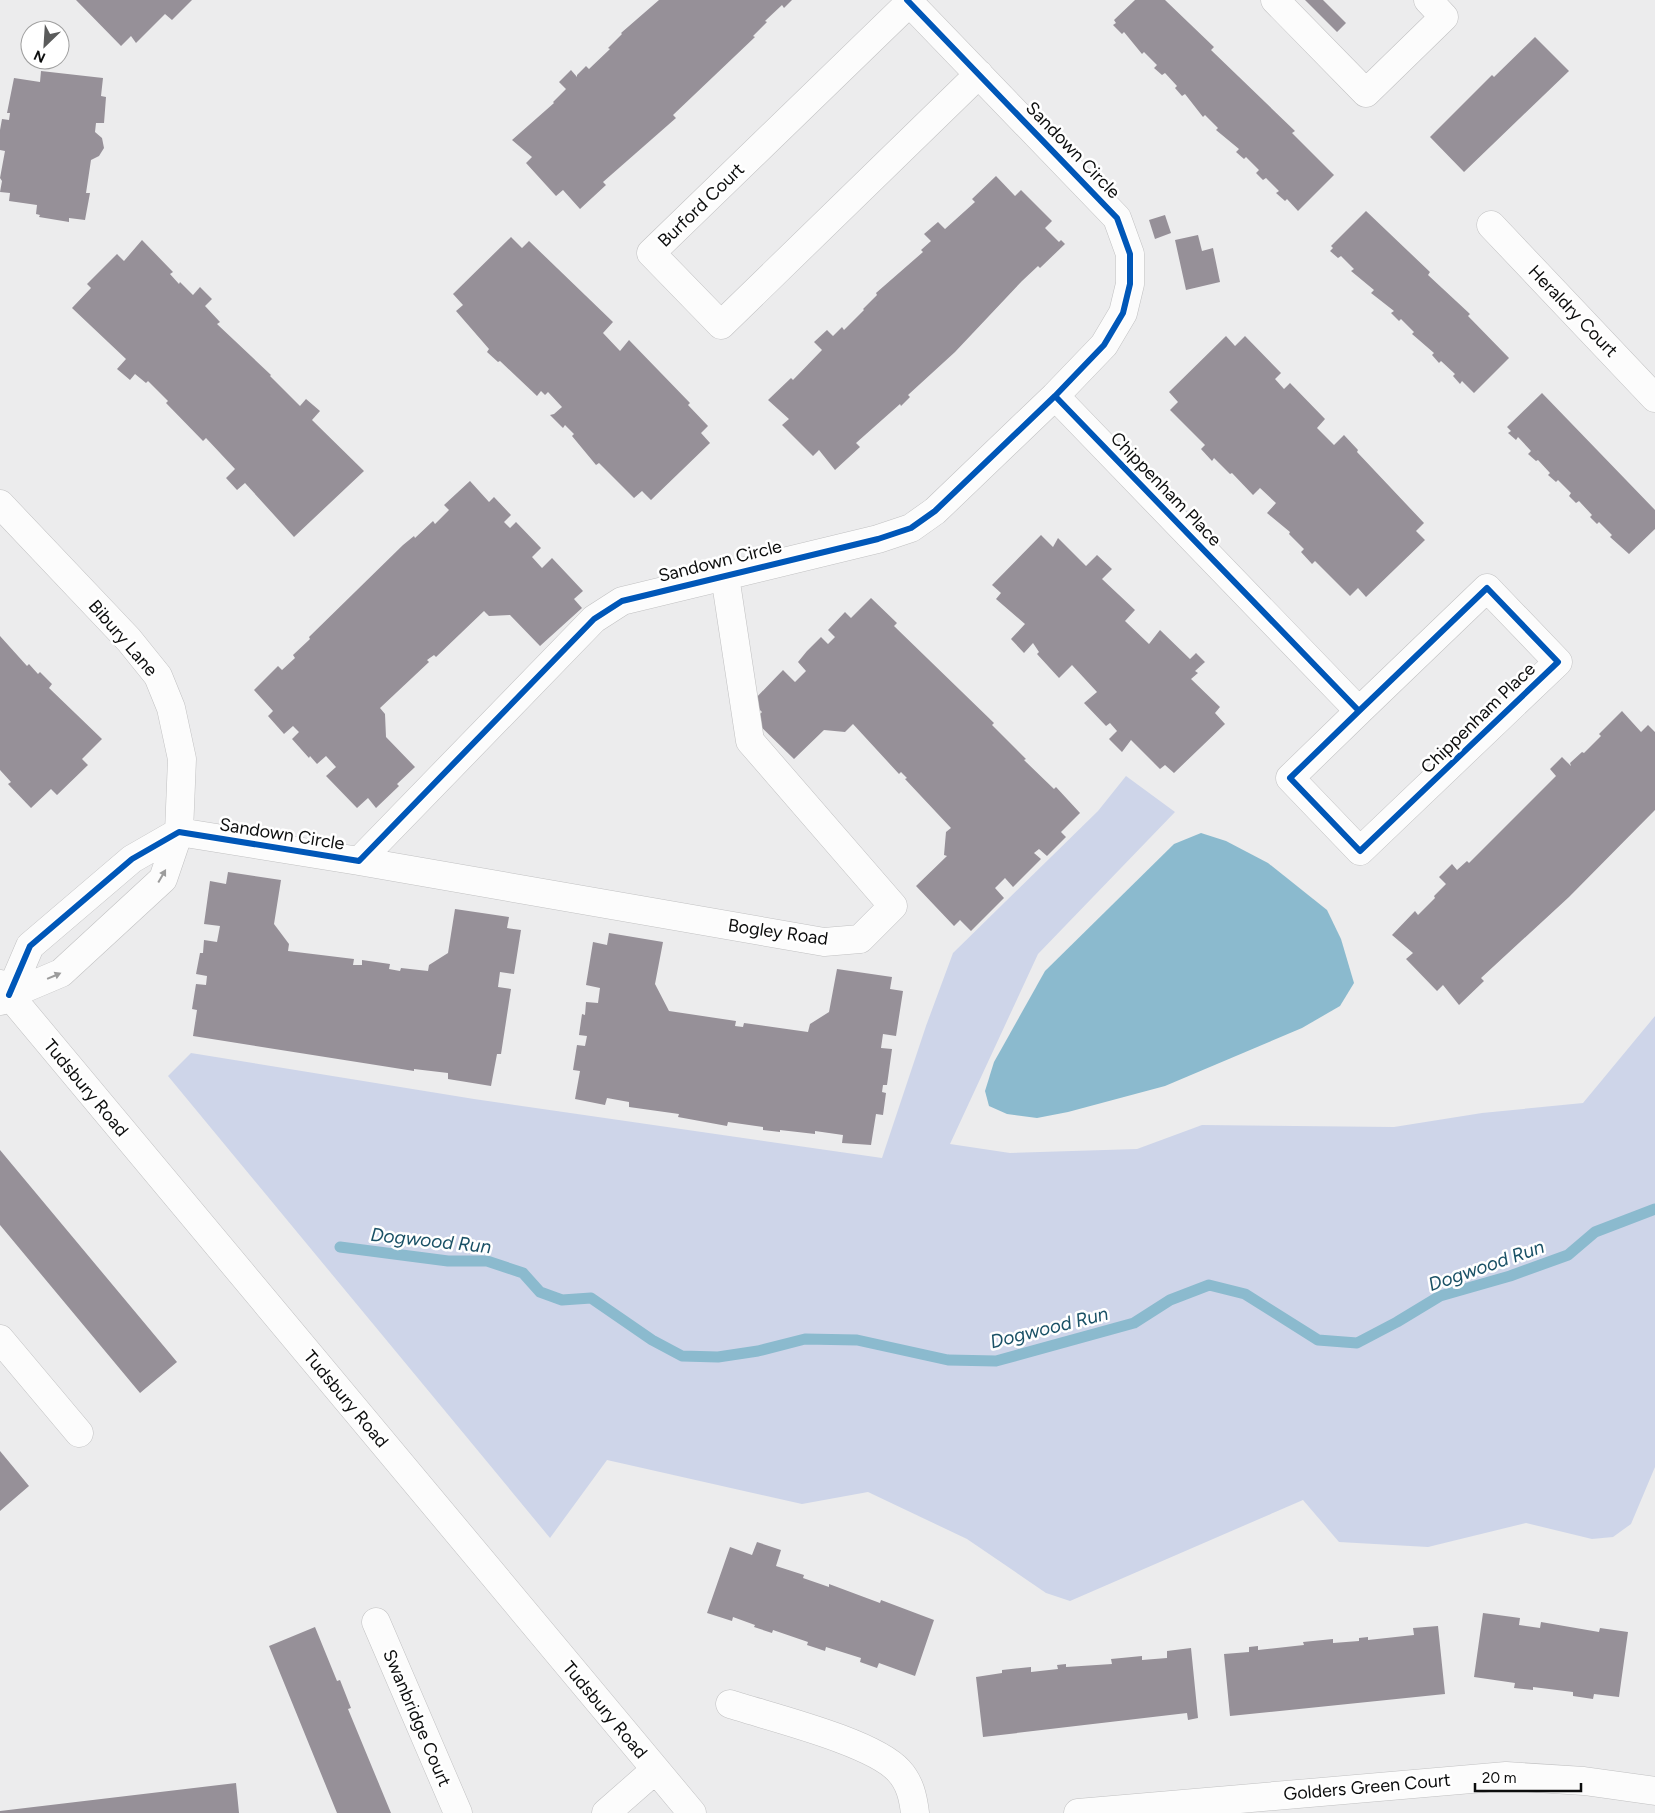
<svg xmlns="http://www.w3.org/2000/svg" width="1655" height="1813" viewBox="0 0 1655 1813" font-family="Figtree,sans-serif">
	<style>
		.green { fill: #ced5e9 }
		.water { fill: #8bbace }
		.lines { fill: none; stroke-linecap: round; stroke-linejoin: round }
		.stream { stroke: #8bbace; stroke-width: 11 }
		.building { fill: #969098 }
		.minor-casing { stroke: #c1c1c2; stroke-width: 29 }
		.minor { stroke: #fcfcfc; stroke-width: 28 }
		.cycleway-casing { stroke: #fff; stroke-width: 9 }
		.cycleway { stroke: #0057b8; stroke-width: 6 }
		.oneway { fill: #9c9c9c }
		.labels { text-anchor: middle; stroke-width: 5; stroke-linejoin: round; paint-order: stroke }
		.street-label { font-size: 18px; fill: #0c0d0d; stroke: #fff }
		.water-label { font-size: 19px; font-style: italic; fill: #1a5166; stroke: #fff }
	</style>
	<rect width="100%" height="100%" fill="#ececed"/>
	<!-- green -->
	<path class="green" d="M1126 776 1175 812 1038 954 950 1144 1010 1153 1137 1149 1202 1125 1394 1127 1482 1113 1583 1103 1655 1016V1467L1631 1524 1613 1537 1592 1539 1526 1523 1428 1547 1339 1542 1303 1500 1070 1601 1046 1593 967 1539 868 1492 802 1504 607 1460 550 1538 168 1076 191 1053 474 1099 882 1158 926 1026 953 953 1098 811Z"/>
	<!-- water -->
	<path class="water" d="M1201 833 1226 841 1268 863 1327 910 1341 939 1354 983 1340 1006 1302 1028 1165 1086 1068 1112 1037 1118 1007 1114 989 1106 985 1091 994 1062 1045 971 1174 844Z"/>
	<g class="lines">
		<!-- stream -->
		<path class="stream" d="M340 1247 448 1261H487L523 1273 540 1292 562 1300 591 1298 652 1340 682 1356 718 1357 758 1351 805 1339 857 1340 948 1360 996 1361 1134 1323 1170 1300 1209 1285 1245 1294 1318 1340 1357 1343 1397 1322 1440 1296 1510 1276 1568 1255 1595 1232 1655 1209"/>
	</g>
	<!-- building -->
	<path class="building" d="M76 0H192L172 20 165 14 136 43 131 36 121 46Z
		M659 0H792L784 8 782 5 765 21 767 22 753 36 755 37 673 115 676 118 603 182 606 185 580 209 563 190 556 196 526 163 532 157 512 140 554 103 553 102 566 89 559 82 571 70 577 77V75L586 66 589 69 610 49 608 48 622 34 621 33Z
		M1135 0H1165L1214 47 1211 50 1295 131 1292 133 1334 175 1298 211 1287 199 1285 201 1276 193 1279 191 1266 178 1263 180 1256 173 1259 170 1246 157 1244 159 1236 152 1239 149 1216 130 1218 128 1205 115 1203 117 1185 94 1182 96 1175 88 1177 86 1165 73 1162 75 1154 68 1157 65 1144 52 1142 54 1124 32 1122 34 1113 25 1116 23 1114 20Z
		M1305 0H1323L1346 23 1337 32Z
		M1535 37 1569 71 1464 172 1430 137 1492 75 1494 77Z
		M41 71 103 78 101 96 106 97 104 123H96L95 132 102 138 104 148 99 156 91 160 86 193H90L85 220 69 218V222L39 217 40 215 36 214 37 205 9 201 10 193 0 192 2 181 0 178 5 151 0 150V130L2 119 9 120 10 113H7L14 78 40 82Z
		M996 176 1015 196 1021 190 1052 221 1045 228 1059 242 1061 240 1065 244 1040 268 1038 266 1022 281 955 352 908 395 910 397 901 406 900 404 856 443 860 447 835 470 819 450 813 456 782 425 789 419 768 400 791 378 793 380 822 350 814 342 827 330 833 336 842 327 844 330 864 310 863 309 877 295 876 293 923 252 921 250 931 241 924 234 938 222 945 229 975 202 972 199Z
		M1366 211 1430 272 1428 275 1470 314 1468 316 1509 358 1474 393 1462 381 1460 384 1453 376 1455 374 1441 361 1439 363 1432 355 1434 353 1412 334 1414 332 1401 319 1399 321 1391 313 1394 311 1371 293 1374 290 1351 271 1354 269 1341 256 1338 258 1330 251 1333 248 1331 246Z
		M1165 215 1171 233 1155 239 1149 220Z
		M1198 235 1202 251 1213 248 1220 282 1186 290 1175 240Z
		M511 237 522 248 529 241 613 322 603 333 620 351 629 340 690 403 688 405 708 426 701 433 710 443 651 500 642 491 634 498 599 463 596 465 572 436 574 434 565 425 563 428 550 415 554 414 562 407 548 392 545 395 541 391 537 396 500 361 498 362 487 352 489 349 456 311 463 305 453 294Z
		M142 240 173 272 170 274 179 284 180 282 193 295 200 287 212 299 205 306 220 322 217 324 271 375 270 376 300 406 306 399 320 411 312 420 364 471 294 537 245 483 237 490 226 478 235 469 206 438 203 441 166 403 168 401 148 381 146 383 135 374 130 380 117 369 126 359 72 308 91 288 87 284 117 254 124 261Z
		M1226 336 1235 346 1245 336 1281 373 1275 379 1284 389 1290 383 1325 419 1317 428 1334 445 1344 435 1358 450 1357 452 1424 523 1416 531 1425 540 1366 597 1358 588 1350 596 1315 561 1312 564 1301 552 1304 549 1289 534 1290 532 1267 513 1276 503 1260 488 1253 495 1232 473 1230 474 1214 458 1212 461 1201 449 1205 445 1170 410 1178 402 1169 392Z
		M1542 393 1655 510V529L1629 554 1610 537 1612 535 1599 522 1597 524 1590 517 1592 515 1579 501 1576 503 1569 496 1571 493 1558 480 1556 482 1548 475 1550 473 1538 460 1536 461 1528 454 1531 451 1518 437 1516 440 1508 433 1511 431 1507 427Z
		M470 481 489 502 494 497 511 515 504 522 510 528 516 522 541 548 532 557 542 568 552 558 583 591 574 599 582 608 540 646 510 615 489 616 484 611 436 657 434 655 427 660 429 662 380 708 385 714 386 737 415 767 397 784 399 786 376 808 368 798 357 808 326 776 336 767 326 756 317 764 310 756 309 758 292 739 299 732 293 726 284 734 268 716 273 711 254 690 278 666 282 670 295 658 293 655 310 639 309 637 403 545 414 536 415 538 433 521 435 524 449 510 444 505Z
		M1041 535 1053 547 1058 538 1086 566 1097 555 1112 569 1102 579 1135 610 1125 621 1149 644 1160 630 1190 659 1196 653 1205 662 1195 671 1198 673 1191 679 1220 707 1215 713 1225 724 1174 773 1165 765 1160 769 1131 740 1122 752 1109 739 1117 731 1110 723 1106 726 1084 703 1097 692 1072 665 1059 678 1037 654 1039 652 1033 643 1024 653 1011 639 1025 624 996 599 1001 593 992 585Z
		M871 598 897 623 894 626 994 723 992 725 1026 759 1024 760 1054 789 1056 787 1080 813 1061 832 1066 837 1047 856 1039 849 1034 853 1041 859 1013 887 1005 878 995 888 1004 898 971 931 960 920 954 926 916 886 947 856 944 855 946 832 951 828 905 779 907 778 901 772 899 774 853 724 845 732 824 730 794 759 754 720 762 712 752 702 783 670 795 682 806 671 798 662 807 651 821 637 828 644 835 637 828 630 845 612 851 618Z
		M0 636 27 666 29 664 38 674 40 672 52 684 49 688 102 739 82 759 88 765 57 795 51 789 31 808 8 784 11 782 0 770Z
		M1622 711 1641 732 1648 725 1655 732V810L1569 897 1481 978 1484 981 1459 1005 1443 985 1437 991 1406 959 1413 953 1392 935 1415 911 1418 915 1435 898 1434 896 1446 884 1439 877 1452 864 1457 870 1467 861 1469 863 1556 776 1550 769 1562 757 1571 766 1570 763 1582 752 1584 753 1601 736 1599 734Z
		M228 872 281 880 274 924 289 944 288 951 354 959 353 965H362V960L390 964 389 969 400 971 401 968 428 971 429 965 448 953 455 909 509 917 507 928 521 930 514 974 500 972 498 987 511 989 501 1054H497L491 1086 448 1079V1073L414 1069V1071L193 1036 197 1010 192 1009 196 984 206 985 207 976 196 974 200 953H203L204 940 217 942 220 926 204 924 210 881 226 884Z
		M609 933 663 942 655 984 669 1011 736 1021 735 1026 743 1027 744 1023 808 1032 810 1024 829 1012 837 969 892 977 890 989 903 991 896 1036 883 1034 881 1048 892 1049 887 1085H883L882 1092 886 1093 883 1115 876 1114 871 1145 842 1143 843 1135 815 1131V1134L780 1130V1132L763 1130V1127L728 1122 727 1126 678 1117 679 1114 629 1107V1102L607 1098 605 1105 575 1099 580 1071 573 1070 577 1045 585 1046 587 1036 579 1035 582 1014 585 1015 586 1002 598 1003 600 988 586 985 593 942 607 945Z
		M0 1150 177 1362 140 1393 0 1225Z
		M0 1451 29 1486 0 1511Z
		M757 1542 781 1550 776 1566 804 1575 803 1578 829 1587V1584L880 1603 881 1600 934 1620 915 1676 879 1663 877 1668 860 1662 861 1658 826 1647 825 1651 807 1645 808 1642 773 1630 772 1633 754 1627 755 1625 733 1617 732 1621 707 1613 730 1547 752 1555Z
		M1483 1613 1520 1618 1519 1625 1540 1628 1541 1622 1599 1632 1600 1628 1628 1632 1619 1697 1594 1694 1593 1699 1573 1696V1692L1533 1687V1690L1514 1688 1515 1683 1474 1677Z
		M1438 1626 1445 1694 1230 1716 1224 1654 1249 1652V1647L1258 1646V1650L1304 1645 1303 1642 1333 1639V1643L1359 1641V1638L1368 1637V1640L1414 1635 1413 1628Z
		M315 1627 337 1681 340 1680 351 1708 348 1709 391 1813H337L269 1646Z
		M1191 1648 1198 1718 1188 1720 1187 1713 983 1737 976 1677 1002 1673V1670L1031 1667V1672L1058 1669 1057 1665 1066 1664V1667L1112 1664 1111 1659 1142 1656V1660L1167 1658V1651Z
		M236 1783 239 1813H0V1811Z"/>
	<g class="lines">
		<!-- minor casing -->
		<g class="minor-casing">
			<path id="minor" d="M1275 0 1366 93 1444 17 1428 0
				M909 3 651 253 721 325 979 74
				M1491 225 1655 398
				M1055 396 1359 711 1290 778 1360 851 1558 662 1487 588 1359 711
				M0 504 129 640 158 676 171 708 182 759 179 832 163 879 61 973 9 995 1 1001
				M359 861 824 942 860 939 893 906 750 741 725 576
				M0 984 692 1813
				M9 995 30 946 132 859 179 832 359 861 594 619 622 601 878 539 911 528 935 511 1055 396 1104 345 1123 313 1130 284V254L1117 218 907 0
				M0 1339 79 1433
				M376 1622 458 1813
				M730 1704C770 1717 874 1742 899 1771 910 1783 913 1797 915 1813
				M606 1813 655 1770
				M1078 1813 1506 1776 1584 1781 1655 1791"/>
		</g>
		<!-- minor -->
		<use href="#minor" class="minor"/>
		<!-- cycleway casing -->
		<g class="cycleway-casing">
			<path id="cycleway" d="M1055 396 1359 711 1290 778 1360 851 1558 662 1487 588 1359 711
				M9 995 30 946 132 859 179 832 359 861 594 619 622 601 878 539 911 528 935 511 1055 396 1104 345 1123 313 1130 284V254L1117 218 907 0"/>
		</g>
		<!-- cycleway -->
		<use href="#cycleway" class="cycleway"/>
	</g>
	<!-- one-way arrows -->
	<defs><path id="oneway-solid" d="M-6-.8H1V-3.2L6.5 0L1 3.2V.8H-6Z" transform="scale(1.25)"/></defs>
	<g class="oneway">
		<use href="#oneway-solid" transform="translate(162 876) rotate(-60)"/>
		<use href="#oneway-solid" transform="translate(54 976) rotate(-23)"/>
	</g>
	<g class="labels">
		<!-- street labels -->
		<g class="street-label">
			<text transform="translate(1073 150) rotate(46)" y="6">Sandown Circle</text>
			<text transform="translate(701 205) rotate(-44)" y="6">Burford Court</text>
			<text transform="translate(1573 311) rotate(46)" y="6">Heraldry Court</text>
			<text transform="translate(1166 489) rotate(46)" y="6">Chippenham Place</text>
			<text transform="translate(720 561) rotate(-14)" y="6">Sandown Circle</text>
			<text transform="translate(123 638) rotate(49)" y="6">Bibury Lane</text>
			<text transform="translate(1478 718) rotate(-44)" y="6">Chippenham Place</text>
			<text transform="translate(282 834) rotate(9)" y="6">Sandown Circle</text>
			<text transform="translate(778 932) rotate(8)" y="6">Bogley Road</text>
			<text transform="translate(86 1088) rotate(50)" y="6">Tudsbury Road</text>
			<text transform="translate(346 1399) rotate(50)" y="6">Tudsbury Road</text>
			<text transform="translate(605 1710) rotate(50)" y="6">Tudsbury Road</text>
			<text transform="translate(417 1718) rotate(67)" y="6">Swanbridge Court</text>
			<text transform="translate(1367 1787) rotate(-5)" y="6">Golders Green Court</text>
		</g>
		<!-- water labels -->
		<g class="water-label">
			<text transform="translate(431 1240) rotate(6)" y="7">Dogwood Run</text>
			<text transform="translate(1486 1265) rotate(-19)" y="7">Dogwood Run</text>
			<text transform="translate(1049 1327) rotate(-14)" y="7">Dogwood Run</text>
		</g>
	</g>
	<!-- north arrow -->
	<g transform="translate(45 45) rotate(205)"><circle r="24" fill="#ffffff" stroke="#9e9e9e"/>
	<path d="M0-4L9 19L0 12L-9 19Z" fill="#5a5b5b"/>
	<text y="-8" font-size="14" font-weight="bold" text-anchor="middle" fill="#0c0d0d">N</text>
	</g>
	<!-- scale -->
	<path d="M1475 1783v8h106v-8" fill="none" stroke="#0c0d0d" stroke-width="2.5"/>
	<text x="1482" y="1783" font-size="15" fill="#0c0d0d" stroke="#ffffff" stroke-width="4" paint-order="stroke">20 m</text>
</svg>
